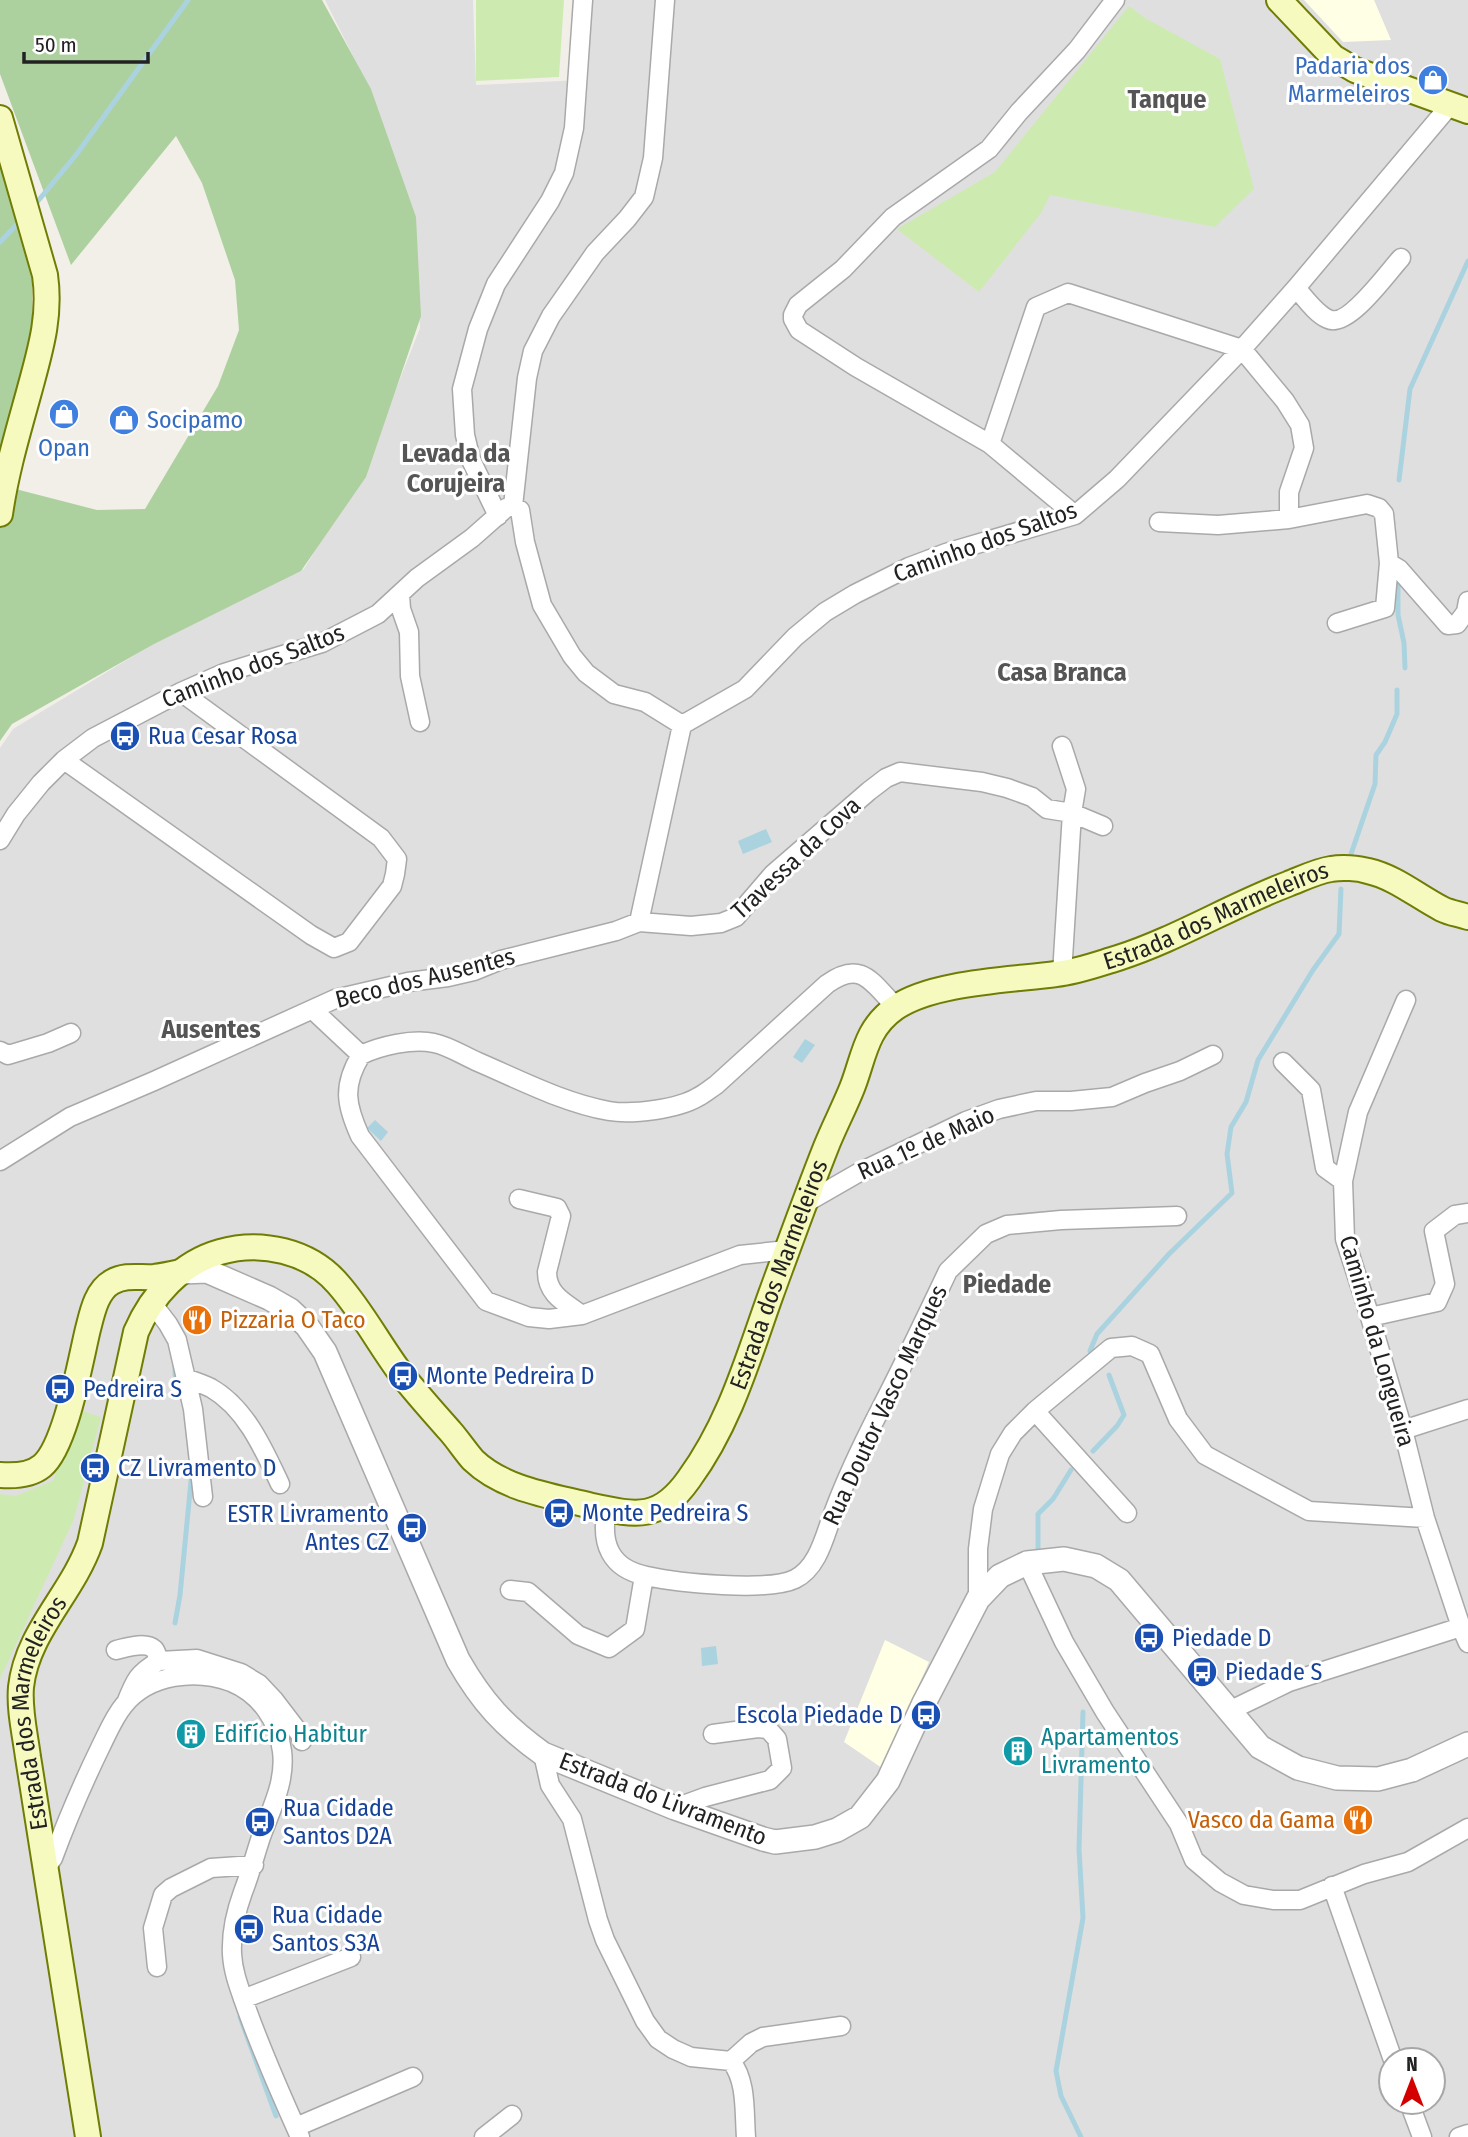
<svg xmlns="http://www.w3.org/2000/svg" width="1468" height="2137" viewBox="0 0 1468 2137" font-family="'Fira Sans Condensed',sans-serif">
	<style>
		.residential { fill: #e0dfdf; fill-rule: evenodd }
		.education { fill: #ffffe5 }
		.grass { fill: #cdebb0 }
		.forest { fill: #add19e }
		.water { fill: #aad3df }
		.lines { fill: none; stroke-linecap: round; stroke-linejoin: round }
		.stream { stroke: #aad3df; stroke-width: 5 }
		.minor-casing { stroke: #a9a9a9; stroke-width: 21 }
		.tertiary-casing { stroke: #a9a9a9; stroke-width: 26 }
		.secondary-casing { stroke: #707d05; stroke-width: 28 }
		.minor { stroke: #fff; stroke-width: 18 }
		.tertiary { stroke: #fff; stroke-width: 23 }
		.secondary { stroke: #f7fabf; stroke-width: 24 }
		.labels { text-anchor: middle; stroke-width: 6; stroke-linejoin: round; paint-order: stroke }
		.shop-label { font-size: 24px; fill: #366cbe; stroke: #fff; text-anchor: end }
		.street-label { font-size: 24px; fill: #222; stroke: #fff }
		.transit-label { font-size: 24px; fill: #164399; stroke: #fff; text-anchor: start }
		.food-label { font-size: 24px; fill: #c56008; stroke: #fff; text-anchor: start }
		.culture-label { font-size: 24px; fill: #0d838f; stroke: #fff; text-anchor: start }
		.neighbourhood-label { font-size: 26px; font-weight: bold; fill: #555; stroke: #fff }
	</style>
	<rect width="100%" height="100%" fill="#f2efe9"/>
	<!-- residential -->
	<path class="residential" d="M325 0H473L476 85 581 80 580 0H1468V2137H0V748L13 729 153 644 304 569 365 468 420 328 413 210 370 90ZM1391 2060H1433V2102H1391Z"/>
	<!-- education -->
	<path class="education" d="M1304 0H1374L1391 40 1343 42Z
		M885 1640 929 1662 882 1768 844 1742Z"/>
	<!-- grass -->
	<path class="grass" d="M476 0H564L559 77 476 81Z
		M1129 6 1145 18 1220 59 1254 189 1215 227 1050 195 1041 213 979 292 897 229 995 172Z
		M79 1410 101 1417 74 1519 0 1679V1494L15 1496 53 1481Z"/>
	<!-- forest -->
	<path class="forest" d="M0 0H322L371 89 416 217 421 316 366 477 301 571 154 644 12 724 0 741V485L97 510 145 509 218 386 239 330 235 280 202 183 176 136 71 265 0 74Z
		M0 153 32 274V349L0 482Z"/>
	<!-- water -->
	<path class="water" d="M766 829 772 842 743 854 738 841Z
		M805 1039 815 1045 802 1063 793 1057Z
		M375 1120 388 1132 381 1141 367 1128Z
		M716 1646 718 1664 702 1666 701 1648Z"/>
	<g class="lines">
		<!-- stream -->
		<path class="stream" d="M33 207 76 155 188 0
			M0 242 21 220
			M1399 480 1410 389 1468 261
			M1398 584V615L1404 643 1405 668
			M1351 854 1375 784 1376 755 1385 742 1397 714V690
			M1090 1351 1097 1334 1169 1254 1232 1193 1227 1154 1231 1127 1246 1102 1258 1060 1313 970 1339 934 1341 889
			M175 1365V1375L179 1386
			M1093 1451 1117 1426 1124 1415 1109 1375
			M1038 1557V1514L1053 1499 1071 1470
			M175 1623 180 1595 192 1471
			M240 2017 276 2116
			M1081 2137 1061 2096 1056 2071 1083 1918 1079 1849 1083 1712"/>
		<!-- minor casing -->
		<g class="minor-casing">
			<path id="minor" d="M1296 288C1305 298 1316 314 1328 319 1348 329 1388 272 1401 258
				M1242 349 1285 401 1300 425 1304 448 1289 492V519L1367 504 1379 508 1384 514 1389 563 1385 608 1337 623
				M990 444 1036 307 1068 293 1242 349
				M513 506 520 510 525 542 542 605 572 656 586 673 614 694 645 702 682 725 745 689 795 637 825 612 855 594 909 567 946 553 1075 515 1117 479 1242 349 1296 288 1451 104
				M513 506 527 378 533 351 551 316 595 253 627 219 644 197 653 158 665 0
				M1075 515 990 444 856 367 799 330 793 319V315L798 305 843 269 893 217 989 149 1019 112 1077 50 1115 0
				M498 516 471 460 465 435 462 389 478 329 496 284 550 201 564 173 574 128 583 0
				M1159 522 1218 525 1289 519
				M1389 563 1399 569 1448 625 1457 624 1466 612 1468 601
				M400 594 401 609 409 632 410 676 420 722
				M64 760 311 935 334 948 349 942 392 886 395 874 397 859 381 838 181 692
				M0 840 16 814 41 783 64 760 93 738 181 692 224 673 322 643 378 614 417 578 472 538 506 508 513 506
				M639 922 682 725
				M1062 974 1072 813 1076 789 1062 746
				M1406 1000 1358 1112 1343 1181 1345 1239 1370 1317 1403 1430 1425 1518 1461 1627 1468 1643
				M313 1010 361 1055
				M0 1051 8 1055 48 1043 71 1033
				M361 1055C380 1046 413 1038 434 1043 449 1046 464 1056 478 1062 520 1080 564 1103 609 1111 632 1115 678 1109 698 1097 704 1094 710 1089 716 1085L827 984C862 959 872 983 896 1007
				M361 1055C342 1086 346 1105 360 1136L486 1301 529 1317 549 1319 582 1315 740 1255 787 1250
				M1283 1062 1311 1090 1325 1168 1343 1181
				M0 1161 70 1117 154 1081 335 999 408 982 448 977 474 971 501 960 616 931 639 922 691 926 721 923 736 917 773 874 869 791 886 778 900 772 982 782 1007 788 1032 797 1047 809 1072 813 1103 826
				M519 1199 557 1208 561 1216 547 1272C547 1295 566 1303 582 1315
				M804 1204 858 1173 966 1121 999 1109 1036 1101H1071L1112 1097 1145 1083 1180 1071 1213 1055
				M152 1303 168 1324 177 1340 193 1409 203 1497
				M1370 1317 1437 1302 1445 1284 1434 1231 1455 1215 1468 1213
				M185 1378C194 1381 203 1384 211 1388 246 1408 264 1450 280 1484
				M1035 1411 1127 1513
				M1403 1430 1468 1409
				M607 1509C600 1543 610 1569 647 1576 678 1583 768 1592 795 1579 819 1567 825 1534 834 1511 847 1476 863 1443 880 1410 904 1364 926 1317 948 1271L986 1234 1007 1225 1061 1220 1177 1216
				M1027 1563 1064 1642 1105 1712 1179 1824 1194 1860 1220 1882 1244 1895 1273 1900H1300L1364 1874 1408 1862 1468 1828
				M510 1590 528 1592 578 1635 609 1648 635 1629 644 1576
				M978 1599V1549L983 1509 1000 1454 1013 1433 1035 1411 1111 1348 1132 1346 1150 1354 1178 1419 1205 1455 1309 1511 1425 1518
				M116 1650C125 1648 145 1641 154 1649 157 1652 157 1657 159 1661L197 1659 241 1673 259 1684 274 1700 300 1734 302 1741
				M126 1703C135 1680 138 1673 159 1661
				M1229 1711 1289 1682 1461 1627
				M543 1754 550 1785 572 1819 598 1920 605 1940 645 2021 658 2039 673 2049 691 2057 731 2061C747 2081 744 2112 746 2137
				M675 1808 705 1797 770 1780 782 1768 777 1739 768 1729 758 1728 713 1734
				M45 1869 53 1858C67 1820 83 1783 101 1746 108 1732 114 1717 124 1705 149 1674 196 1669 231 1682 260 1694 278 1720 282 1751 286 1782 271 1809 261 1837 255 1855 250 1874 243 1892 236 1911 231 1934 232 1954 233 1974 241 1992 247 2010 263 2054 281 2095 300 2137
				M1332 1886 1393 2060
				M157 1967 153 1928 163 1895 171 1888 211 1868 254 1865
				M243 1999 351 1957
				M731 2061 751 2043 763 2037 841 2026
				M1409 2102 1422 2137
				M296 2127 413 2077
				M484 2137 512 2115
				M1459 2137 1468 2134"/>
		</g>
		<!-- tertiary casing -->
		<g class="tertiary-casing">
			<path id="tertiary" d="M182 1272 207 1271 269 1298 290 1310 307 1326 325 1352 458 1660C482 1702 504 1726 543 1754L675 1808 763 1839 775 1842 815 1837 837 1830 860 1817 888 1781 924 1703 978 1599 1000 1576 1027 1563 1064 1559 1096 1566 1119 1580 1260 1747 1298 1768 1337 1778 1378 1779 1412 1770 1468 1744"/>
		</g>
		<!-- secondary casing -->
		<g class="secondary-casing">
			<g id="secondary">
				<path d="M1279 0 1333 57 1355 70 1468 111"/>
				<path d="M0 118 45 275C51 317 40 351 29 392 18 432 6 472 0 514"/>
				<path d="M0 1475C13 1476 31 1475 42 1466 66 1446 80 1362 88 1329 92 1314 96 1291 112 1282 126 1274 140 1278 154 1277 163 1276 172 1274 181 1272"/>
				<path id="s1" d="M88 2137 28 1757C25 1734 19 1710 21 1687 27 1632 72 1594 90 1543L136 1332C152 1295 181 1263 220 1252 261 1240 310 1251 338 1284 362 1311 380 1346 402 1375 417 1394 434 1413 450 1431 458 1440 465 1451 473 1460 504 1490 553 1496 592 1506 638 1516 660 1520 689 1479 730 1423 748 1358 771 1294 789 1245 807 1195 826 1147 834 1127 844 1108 852 1088 864 1058 865 1029 895 1008 932 982 1011 980 1056 974 1077 972 1098 964 1118 958 1177 939 1230 906 1288 884 1301 879 1317 871 1331 869 1342 867 1358 868 1368 871 1395 877 1417 896 1442 909 1450 913 1459 914 1468 917"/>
			</g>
		</g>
		<!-- minor -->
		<use href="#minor" class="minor"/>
		<!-- tertiary -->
		<use href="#tertiary" class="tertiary"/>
		<!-- secondary -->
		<use href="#secondary" class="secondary"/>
	</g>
	<!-- icons -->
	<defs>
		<g id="shop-disc" transform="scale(1.575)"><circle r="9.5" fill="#3f7fe0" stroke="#fff"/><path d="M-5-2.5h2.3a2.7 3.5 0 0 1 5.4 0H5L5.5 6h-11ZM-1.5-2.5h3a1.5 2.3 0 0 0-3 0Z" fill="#fff"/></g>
		<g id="bus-disc" transform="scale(1.575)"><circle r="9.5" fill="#1a4fb4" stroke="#fff"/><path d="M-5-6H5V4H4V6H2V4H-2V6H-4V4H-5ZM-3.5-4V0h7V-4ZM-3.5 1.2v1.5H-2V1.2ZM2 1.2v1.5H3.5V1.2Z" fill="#fff"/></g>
		<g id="restaurant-disc" transform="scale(1.575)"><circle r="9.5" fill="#e8710a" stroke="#fff"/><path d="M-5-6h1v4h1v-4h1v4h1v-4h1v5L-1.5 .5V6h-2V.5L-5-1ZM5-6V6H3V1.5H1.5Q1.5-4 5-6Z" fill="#fff"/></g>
		<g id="building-disc" transform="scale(1.575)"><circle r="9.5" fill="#0f9aa8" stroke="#fff"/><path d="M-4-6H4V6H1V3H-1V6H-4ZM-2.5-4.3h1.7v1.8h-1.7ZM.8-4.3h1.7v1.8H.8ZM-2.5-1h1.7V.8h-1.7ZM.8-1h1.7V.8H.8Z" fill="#fff"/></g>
	</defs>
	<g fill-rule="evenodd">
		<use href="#shop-disc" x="1433" y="80"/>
		<use href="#shop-disc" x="64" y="414"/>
		<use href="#shop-disc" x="124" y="420"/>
		<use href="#bus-disc" x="125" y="736"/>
		<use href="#restaurant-disc" x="197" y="1320"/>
		<use href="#bus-disc" x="403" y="1376"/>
		<use href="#bus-disc" x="60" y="1389"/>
		<use href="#bus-disc" x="95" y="1468"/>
		<use href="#bus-disc" x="559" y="1513"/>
		<use href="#bus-disc" x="412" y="1528"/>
		<use href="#bus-disc" x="1149" y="1638"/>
		<use href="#bus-disc" x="1202" y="1672"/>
		<use href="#bus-disc" x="926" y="1715"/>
		<use href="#building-disc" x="191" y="1734"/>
		<use href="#building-disc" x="1018" y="1751"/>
		<use href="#restaurant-disc" x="1358" y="1820"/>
		<use href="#bus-disc" x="260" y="1822"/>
		<use href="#bus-disc" x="249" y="1929"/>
	</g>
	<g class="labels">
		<!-- shop labels -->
		<g class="shop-label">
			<text x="1410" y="74">Padaria dos<tspan x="1410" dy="28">Marmeleiros</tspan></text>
			<text x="147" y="428" text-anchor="start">Socipamo</text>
			<text x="64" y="456" text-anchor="middle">Opan</text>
		</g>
		<!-- street labels -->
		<g class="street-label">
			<text transform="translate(985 542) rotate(-20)" y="8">Caminho dos Saltos</text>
			<text transform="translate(253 666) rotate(-21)" y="8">Caminho dos Saltos</text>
			<text transform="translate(796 858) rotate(-43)" y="8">Travessa da Cova</text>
			<text dy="8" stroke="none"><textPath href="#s1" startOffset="2396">Estrada dos Marmeleiros</textPath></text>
			<text transform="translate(425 978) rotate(-14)" y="8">Beco dos Ausentes</text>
			<text transform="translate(926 1143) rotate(-24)" y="8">Rua 1º de Maio</text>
			<text dy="8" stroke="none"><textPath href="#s1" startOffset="1766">Estrada dos Marmeleiros</textPath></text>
			<text transform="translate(1377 1341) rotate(74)" y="8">Caminho da Longueira</text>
			<text transform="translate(885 1405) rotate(-65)" y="8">Rua Doutor Vasco Marques</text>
			<text dy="8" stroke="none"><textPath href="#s1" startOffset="432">Estrada dos Marmeleiros</textPath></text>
			<text transform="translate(663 1799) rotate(21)" y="8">Estrada do Livramento</text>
		</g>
		<!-- transit labels -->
		<g class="transit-label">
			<text x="148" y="744">Rua Cesar Rosa</text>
			<text x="426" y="1384">Monte Pedreira D</text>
			<text x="83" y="1397">Pedreira S</text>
			<text x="118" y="1476">CZ Livramento D</text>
			<text x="582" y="1521">Monte Pedreira S</text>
			<text x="389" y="1522" text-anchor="end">ESTR Livramento<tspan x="389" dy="28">Antes CZ</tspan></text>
			<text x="1172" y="1646">Piedade D</text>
			<text x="1225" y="1680">Piedade S</text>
			<text x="903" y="1723" text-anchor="end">Escola Piedade D</text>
			<text x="283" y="1816">Rua Cidade<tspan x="283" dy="28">Santos D2A</tspan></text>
			<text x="272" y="1923">Rua Cidade<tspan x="272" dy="28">Santos S3A</tspan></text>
		</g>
		<!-- food labels -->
		<g class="food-label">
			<text x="220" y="1328">Pizzaria O Taco</text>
			<text x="1335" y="1828" text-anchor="end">Vasco da Gama</text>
		</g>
		<!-- culture labels -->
		<g class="culture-label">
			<text x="214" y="1742">Edifício Habitur</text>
			<text x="1041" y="1745">Apartamentos<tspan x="1041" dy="28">Livramento</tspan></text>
		</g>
		<!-- neighbourhood labels -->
		<g class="neighbourhood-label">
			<text x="1167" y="108">Tanque</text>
			<text x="456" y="462">Levada da<tspan x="456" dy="30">Corujeira</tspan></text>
			<text x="1062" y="681">Casa Branca</text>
			<text x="211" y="1038">Ausentes</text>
			<text x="1007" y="1293">Piedade</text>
		</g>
	</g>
	<!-- north arrow -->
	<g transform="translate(1412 2081)"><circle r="33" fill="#ffffff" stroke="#a7a7a7" stroke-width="2"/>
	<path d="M0-5L12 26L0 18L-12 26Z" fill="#d40000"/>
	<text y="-10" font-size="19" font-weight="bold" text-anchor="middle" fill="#222222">N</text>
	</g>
	<!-- scale -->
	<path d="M24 52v10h124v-10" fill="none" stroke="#222222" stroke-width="3.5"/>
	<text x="35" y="52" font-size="21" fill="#222222" stroke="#ffffff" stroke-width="5" paint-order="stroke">50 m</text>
</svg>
